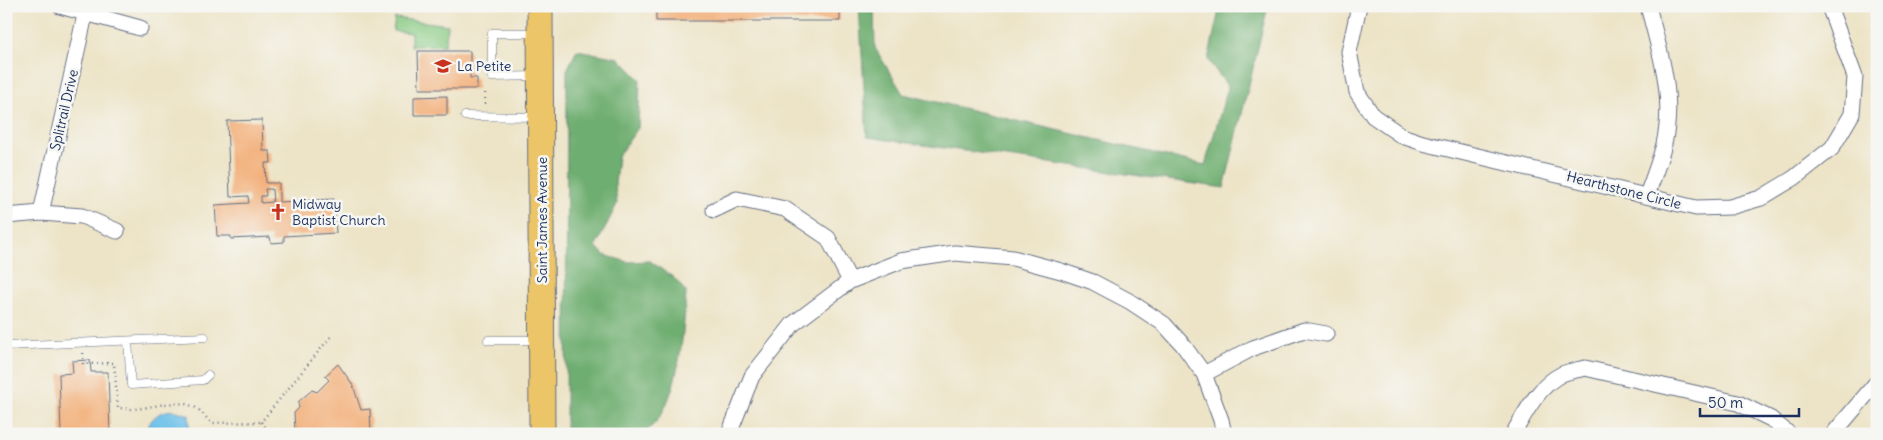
<svg xmlns="http://www.w3.org/2000/svg" width="1883" height="440" viewBox="0 0 1883 440" font-family="Delius,sans-serif">
	<style>
		.green { fill: #88ca82; stroke: #527c70 }
		.forest { fill: #6eae70; stroke: #446e67 }
		.water { fill: #6dc1e9; stroke: #4478a4 }
		.building { fill: #f3ad76; fill-rule: evenodd }
		.lines { fill: none; stroke-linecap: round; stroke-linejoin: round }
		.service-casing { stroke: #646e83; stroke-width: 9 }
		.minor-casing { stroke: #646e83; stroke-width: 17 }
		.primary-casing { stroke: #646e83; stroke-width: 27 }
		.path { stroke: #646e83; stroke-width: 2.5; stroke-dasharray: 1 4; stroke-linecap: butt }
		.service { stroke: #fff; stroke-width: 8 }
		.minor { stroke: #fff; stroke-width: 15 }
		.primary { stroke: #edc569; stroke-width: 25 }
		.labels { text-anchor: middle; stroke-width: 5; stroke-linejoin: round; paint-order: stroke }
		.poi-label { font-size: 14px; fill: #1b2f5e; stroke: #f6f6f2; text-anchor: start }
		.street-label { font-size: 14px; fill: #1b2f5e; stroke: #f6f6f2 }
	</style>
	<rect width="100%" height="100%" fill="#f6f6f2"/>
	<filter id="ink" filterUnits="userSpaceOnUse"><feTurbulence type="fractalNoise" baseFrequency=".02" numOctaves="2"/><feDisplacementMap in="SourceGraphic" scale="10" xChannelSelector="R" yChannelSelector="G"/><feConvolveMatrix kernelMatrix="1 2 1 2 8 2 1 2 1" color-interpolation-filters="sRGB"/></filter>
	<filter id="wash" filterUnits="userSpaceOnUse"><feTurbulence type="fractalNoise" baseFrequency=".0096" numOctaves="4" result="noise"/><feDisplacementMap in="SourceGraphic" scale="20" xChannelSelector="R" yChannelSelector="G"/><feGaussianBlur stdDeviation="1.12" result="paint"/><feColorMatrix in="noise" values="0 0 0 0 0 0 0 0 0 0 0 0 0 0 0 0 0 1.4 0 .05"/><feComposite in="paint" operator="in"/></filter>
	<g filter="url(#wash)">
		<rect width="100%" height="100%" fill="#ede4c7"/>
		<!-- green -->
		<path class="green" d="M395 18 448 25 445 45 411 46V33L393 31Z"/>
		<!-- forest -->
		<path class="forest" d="M859 6H874L875 48 903 94 1205 165 1228 87 1208 60 1220 6H1268L1224 188 867 137Z
			M577 50 619 58 640 79 638 128 618 156 615 185 617 204 596 246 604 255 628 262 650 261 674 278 686 292C684 327 679 417 642 433 634 437 579 434 566 434L567 70Z"/>
		<!-- water -->
		<path class="water" d="M173 410 189 415V428L192 434H146C150 418 157 412 173 410Z"/>
		<g id="blocks">
			<!-- building -->
			<path class="building" d="M656 6H840V21H656Z
				M418 51H470V78H477V89H419Z
				M447 96V115H414V97Z
				M262 120 263 151H270L271 163H265L266 183H279V202L334 199 336 233 284 236V242L271 243 270 237 231 239V236H217L215 205 249 203 248 196 230 197 227 121ZM265 189H272L273 202 261 203V196H266Z
				M90 360 91 372H108L110 434H61L59 374 73 373 72 361Z
				M338 364 353 385 361 410 370 409 371 434H289V431H295L294 413 299 408 298 402 312 390 317 392 329 380 325 376Z"/>
		</g>
	</g>
	<g filter="url(#ink)">
		<use href="#blocks" fill-opacity="0" stroke="#646e83" stroke-width="1"/>
		<g class="lines">
			<!-- service casing -->
			<g class="service-casing">
				<path id="service" d="M536 33H492V77L538 76
					M465 116 536 117
					M488 340H538
					M128 341 131 385 203 380 208 375
					M6 346 205 337"/>
			</g>
			<!-- minor casing -->
			<g class="minor-casing">
				<path id="minor" d="M60 6 140 28
					M1359 6 1349 52 1357 92 1373 116 1402 136 1423 143 1696 208 1730 207 1761 198 1794 178 1832 148 1852 114 1855 77 1829 6
					M1647 195C1653 178 1660 161 1664 144 1675 95 1660 53 1648 6
					M714 210 737 199 785 209 828 238 850 281
					M41 213 87 6
					M6 216 41 213 82 216 117 231
					M1204 374 1253 348 1304 330 1326 334
					M729 434 752 376 793 324 850 281 901 261 955 253 1013 258 1061 271 1093 282 1129 301 1164 324 1183 345 1204 374 1221 420 1224 434
					M1513 434C1526 412 1538 386 1562 374 1569 371 1578 370 1585 368L1738 403 1771 419 1789 434
					M1833 434 1877 382"/>
			</g>
			<!-- primary casing -->
			<g class="primary-casing">
				<path id="primary" d="M540 6 542 434"/>
			</g>
			<!-- path -->
			<path class="path" d="M485 93V107
				M83 353V364L114 363 118 408C123 408 128 409 134 409 150 408 175 399 192 406 201 409 205 418 212 423L261 422
				M272 434 261 422 332 335"/>
			<!-- service -->
			<use href="#service" class="service"/>
			<!-- minor -->
			<use href="#minor" class="minor"/>
			<!-- primary -->
			<use href="#primary" class="primary"/>
		</g>
	</g>
	<!-- icons -->
	<defs>
		<g id="school-bare" transform="scale(1.35)"><path d="M0-5L7-2L0 1L-7-2ZM-4 1L0 2.5L4 1V4Q0 6-4 4Z" fill="#c8321e" stroke="#f6f6f2" stroke-width="2.5" paint-order="stroke"/></g>
		<g id="church-bare" transform="scale(1.35)"><path d="M-1.2-6h2.4v3.5h3.3v2.4h-3.3V6h-2.4V-.1h-3.3v-2.4h3.3Z" fill="#c8321e" stroke="#f6f6f2" stroke-width="2.5" paint-order="stroke"/></g>
	</defs>
	<g fill-rule="evenodd">
		<use href="#school-bare" x="443" y="66"/>
		<use href="#church-bare" x="278" y="212"/>
	</g>
	<g class="labels">
		<!-- poi labels -->
		<g class="poi-label">
			<text x="457" y="71">La Petite</text>
			<text x="292" y="209">Midway<tspan x="292" dy="16">Baptist Church</tspan></text>
		</g>
		<!-- street labels -->
		<g class="street-label">
			<text transform="translate(64 110) rotate(-77)" y="5">Splitrail Drive</text>
			<text transform="translate(1624 190) rotate(14)" y="5">Hearthstone Circle</text>
			<text transform="translate(542 220) rotate(-90)" y="5">Saint James Avenue</text>
		</g>
	</g>
	<!-- margin -->
	<rect width="1883" height="440" fill="none" stroke="#f6f6f2" stroke-width="25"/>
	<!-- scale -->
	<path d="M1700 408v8h99v-8" fill="none" stroke="#1b2f5e" stroke-width="2.5"/>
	<text x="1708" y="408" font-size="15" fill="#1b2f5e" stroke="#f6f6f2" stroke-width="4" paint-order="stroke">50 m</text>
</svg>
